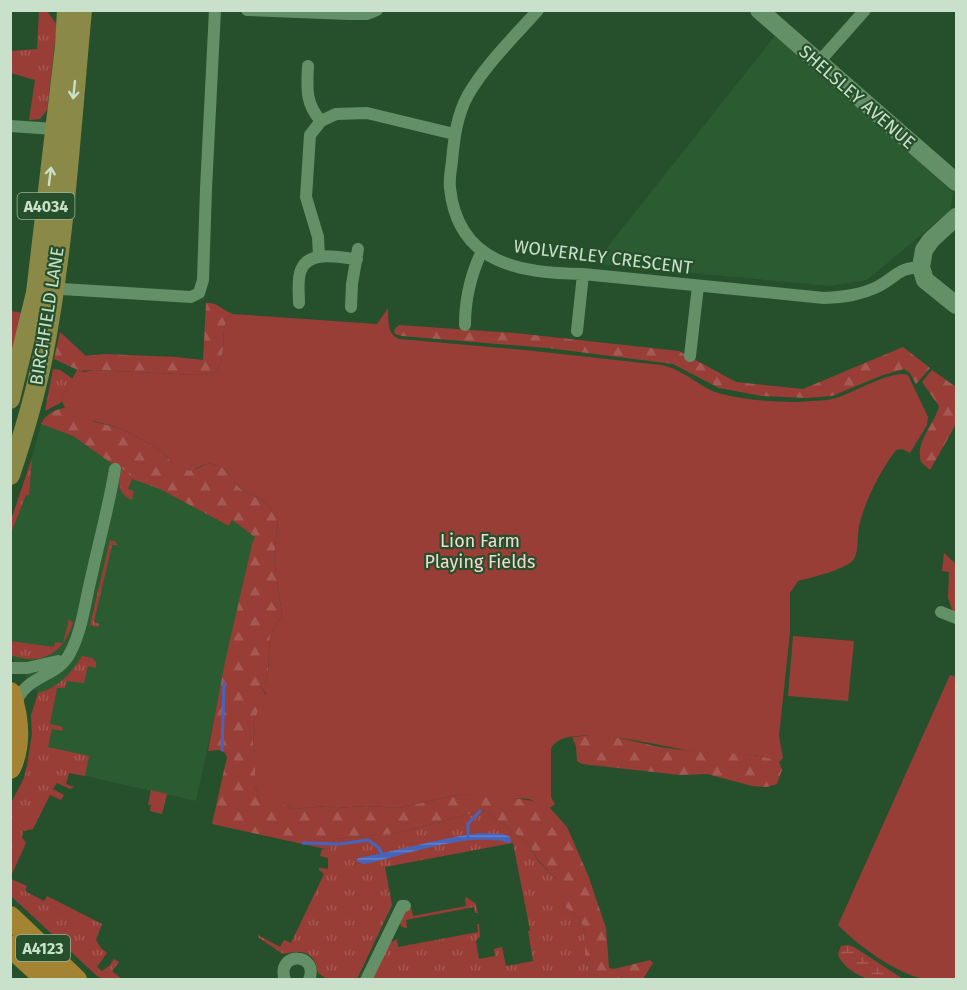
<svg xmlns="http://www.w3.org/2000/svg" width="967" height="990" viewBox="0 0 967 990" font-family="'Fira Sans',sans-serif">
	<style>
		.built { fill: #2a5b31 }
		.grass { fill: url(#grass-tufts) }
		.forest { fill: url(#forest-firs) }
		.wetland { fill: url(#wetland-marsh) }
		.green { fill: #993d37 }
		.water { fill: url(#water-rules) }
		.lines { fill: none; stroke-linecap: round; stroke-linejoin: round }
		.stream { stroke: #4565bd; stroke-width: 3 }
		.street { stroke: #649067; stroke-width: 12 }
		.secondary { stroke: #649067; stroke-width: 18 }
		.primary { stroke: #8a8948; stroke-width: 20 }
		.highway { stroke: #a48433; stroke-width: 22 }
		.oneway { stroke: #c9e0ca }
		.labels { text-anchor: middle; stroke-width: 4.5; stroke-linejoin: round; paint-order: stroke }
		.shield { fill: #26502b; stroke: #98b59a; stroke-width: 1.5 }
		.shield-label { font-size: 16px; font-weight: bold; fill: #c9e0ca }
		.street-label { font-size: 18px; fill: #c9e0ca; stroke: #26502b }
		.park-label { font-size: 18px; fill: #f6d7d3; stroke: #26502b }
	</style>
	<defs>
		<pattern id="grass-tufts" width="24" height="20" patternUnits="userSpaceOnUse" patternTransform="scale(1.5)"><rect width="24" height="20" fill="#993d37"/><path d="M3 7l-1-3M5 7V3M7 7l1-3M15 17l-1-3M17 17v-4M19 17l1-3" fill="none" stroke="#a65953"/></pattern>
		<pattern id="forest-firs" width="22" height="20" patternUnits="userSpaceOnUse" patternTransform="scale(1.5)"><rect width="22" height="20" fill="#993d37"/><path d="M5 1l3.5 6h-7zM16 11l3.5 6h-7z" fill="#a65953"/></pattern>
		<pattern id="wetland-marsh" width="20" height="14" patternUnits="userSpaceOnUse" patternTransform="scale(1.5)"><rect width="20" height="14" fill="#993d37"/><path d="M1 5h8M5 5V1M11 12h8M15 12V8" fill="none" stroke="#a65953"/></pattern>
		<pattern id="water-rules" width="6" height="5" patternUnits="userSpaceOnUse" patternTransform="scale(1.5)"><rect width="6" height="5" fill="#4565bd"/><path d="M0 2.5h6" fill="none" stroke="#6782c7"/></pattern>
	</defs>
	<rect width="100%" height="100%" fill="#26502b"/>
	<!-- built -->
	<path class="built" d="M778 32 953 192 950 211 867 280 830 286 594 264Z
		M41 424 73 436 111 463 229 526 232 520 256 537 252 544 196 801 85 776 27 765 32 734 31 715 38 693 11 656V520L32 458Z"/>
	<!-- grass -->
	<path class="grass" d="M39 11H47L57 25 47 110 40 119 29 120 35 80 11 73V51L37 49Z
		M53 369 60 370 73 379 61 399 62 402 45 411Z
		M32 458 29 495H26L11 533V520Z
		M122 468 163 490 132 479 128 489 134 491 132 500C117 494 118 482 122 468Z
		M110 540 116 542 117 545H112L94 622 100 624 97 627 90 625Z
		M944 553 956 564V614L953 612 948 598 949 572 942 571Z
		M69 619 73 623C63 654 41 666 11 655L10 641 54 647 55 642 63 643Z
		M82 656 92 658 96 662V668L88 666 84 683 66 681 65 688H57L50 724 63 727 62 731 52 729 48 747 89 756 85 776 69 773 66 784 74 787 70 789 57 783 53 789 64 795 61 800 50 795 33 829 23 831 22 837 26 843 11 876V803L24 778 27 765 32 734 31 715 38 693C59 687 71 674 82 656Z
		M151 790 167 794 162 814 150 811 151 805H148Z
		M484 810 528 843 538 861 556 879 564 906 579 918 583 927 585 937V957L590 971 596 979H372L390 943 397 939 398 947 478 932 477 924H479L480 936 476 941 479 959 495 956 494 949 502 947 506 966 533 961 528 931 530 930 513 843 385 867 392 905 357 979H327L318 973C314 950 303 950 283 954L259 938 258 935 280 947 284 940 291 943 324 874 319 870V868L328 869V858L320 856 322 849 330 850 333 839 398 833Z
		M11 879 27 886 25 891 44 901 47 896 102 924 96 940 101 948 107 953 97 967 102 971 109 966 114 959 119 962 112 971 122 979H103L97 976 12 897Z
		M466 897 475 903 478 913H475L474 907 406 920 407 928 402 927 400 924 406 910 411 908 413 916 466 906 465 898Z"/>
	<!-- forest -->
	<path class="forest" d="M206 303C218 302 222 310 233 314 215 326 231 356 215 372L198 375 93 370 80 371 54 359 60 332 86 356 104 354 176 357 203 360Z
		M399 325 515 333 679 351 736 382 803 389 903 347 930 368 916 384 910 373 904 369 883 375 832 396 806 398 762 396 719 388 673 364 548 348 402 336 395 334 394 330Z
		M932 370 956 387V424L930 470 921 462C915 441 934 426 939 406L922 382Z
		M69 407 95 422 123 429 162 451 172 463 196 469 209 463C235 469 226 476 241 489 248 495 255 495 262 500 268 504 273 512 278 518L274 559 282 615 270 635 268 672 266 680 260 686 265 693V699L253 722 255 731 253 741 255 754V787L261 804 285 805 293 809 327 806 336 808 367 806 398 808 462 794 496 795 539 802 550 808 567 827 588 875 606 928 609 968 614 969 650 960 653 963 643 979H596L590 971 585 957V937L583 927 579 918 564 906 558 898 556 879 538 860 528 843 484 810 398 833 334 839 330 850 212 824 227 757 225 753 219 750 208 751 225 662 252 544 255 537 232 520 229 526 111 463 73 436 41 424C47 412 57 409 69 407Z
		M593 735C621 736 647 746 674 749 704 753 754 750 779 762L782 770 777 784 767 787 752 786 707 774 680 775 582 764 577 761 576 746 572 737Z"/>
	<!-- wetland -->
	<path class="wetland" d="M848 945 854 947 903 979C893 980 883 981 873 980 860 978 841 966 838 954L841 946Z"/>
	<!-- green -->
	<path class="green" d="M388 308C389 321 386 334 400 339L525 350 661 365C682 369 696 384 715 392 739 400 786 404 811 401 820 401 830 400 839 397 854 392 894 369 908 375L928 417 927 425 910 453 902 449 896 450C880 471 865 501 859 526 857 536 859 550 854 559 848 569 810 578 798 581L790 593V632L779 736 783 758 779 762C753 750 720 755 692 751 667 748 562 719 551 749V797L555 804 550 808 529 799 462 794 398 808 367 806 336 808 326 806 293 809 285 805H273L270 808 261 804 255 787V754L253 741 255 731 253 722 266 693 260 686 266 680 268 672 270 635 282 615 274 559 278 518C273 512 268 504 262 500 255 495 248 495 241 489 226 476 235 469 209 463L189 471 172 463 162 451 123 429 87 419 69 407 65 408 61 399 77 370 84 372 93 370 198 375 215 372C231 356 215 326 233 314L377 324Z
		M11 311 23 313 11 366Z
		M793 636 854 641 848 701 788 696Z
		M950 675 956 677V979C946 980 934 981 924 979 897 974 857 945 838 925Z"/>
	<!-- water -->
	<path class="water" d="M480 833 504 834 510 837 511 841 509 843C471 831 409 854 370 863L364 864 356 861 358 858C399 851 439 838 480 833Z"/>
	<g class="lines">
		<!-- stream -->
		<path class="stream" d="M222 750 224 683
			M468 838V824L480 811
			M303 843 340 844 368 840 379 848 383 856"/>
		<!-- street -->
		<path class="street" d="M247 10 349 14H367L377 10
			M538 10C515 36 485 65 468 95 457 115 454 138 452 161 451 169 449 179 450 188 458 264 520 273 583 274L824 298C844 297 861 295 879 286 897 276 898 268 921 267
			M818 63 865 10
			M308 66C307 87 305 104 321 121
			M10 126 55 129
			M319 256 318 237 306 197 310 135 321 121 336 114 367 113 454 134
			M50 292 62 289 191 297 199 293 203 280 206 189 215 10
			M299 303C299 292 297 279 301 270 309 249 340 258 357 259
			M351 307 352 284 358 249
			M465 325C465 298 471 274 482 251
			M577 331 583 274
			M690 356 698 286
			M941 612 956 618
			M10 668H27L58 661
			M15 706C23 675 58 678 70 653 82 631 85 602 91 578 99 541 109 506 115 469
			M285 980C275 951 320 952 309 980
			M366 980 402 906H405"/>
		<!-- secondary -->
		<path class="secondary" d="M759 10 956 182
			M956 217 931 240 924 250 921 267 925 280 956 305"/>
		<!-- primary -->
		<path class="primary" d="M10 399 36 293 65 46 67 10
			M10 475C23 436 35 396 43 356 65 242 71 125 82 10"/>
		<!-- highway -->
		<path class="highway" d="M10 693C18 717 21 744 10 768
			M10 917 76 980
			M10 946 47 980"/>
	</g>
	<!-- one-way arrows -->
	<defs><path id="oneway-shaft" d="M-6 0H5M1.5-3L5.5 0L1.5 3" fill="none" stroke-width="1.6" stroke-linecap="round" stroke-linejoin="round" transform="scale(1.5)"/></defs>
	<g class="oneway">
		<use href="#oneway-shaft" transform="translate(74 90) rotate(96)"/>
		<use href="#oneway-shaft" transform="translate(50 176) rotate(-83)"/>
	</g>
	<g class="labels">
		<!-- shield labels -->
		<g class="shield">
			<rect x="17.5" y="193" width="57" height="26" rx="4.5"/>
			<rect x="16" y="935" width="54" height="26" rx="4.5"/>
		</g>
		<g class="shield-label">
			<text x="46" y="212">A4034</text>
			<text x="43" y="954">A4123</text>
		</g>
		<!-- street labels -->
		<g class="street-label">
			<text transform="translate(857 97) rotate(41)" y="6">SHELSLEY AVENUE</text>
			<text transform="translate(603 257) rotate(7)" y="6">WOLVERLEY CRESCENT</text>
			<text transform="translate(47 316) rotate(-81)" y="6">BIRCHFIELD LANE</text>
		</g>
		<!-- park labels -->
		<g class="park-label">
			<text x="480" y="547">Lion Farm<tspan x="480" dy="21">Playing Fields</tspan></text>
		</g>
	</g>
	<!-- border -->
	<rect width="967" height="990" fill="none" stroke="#c9e0ca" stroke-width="24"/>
</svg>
